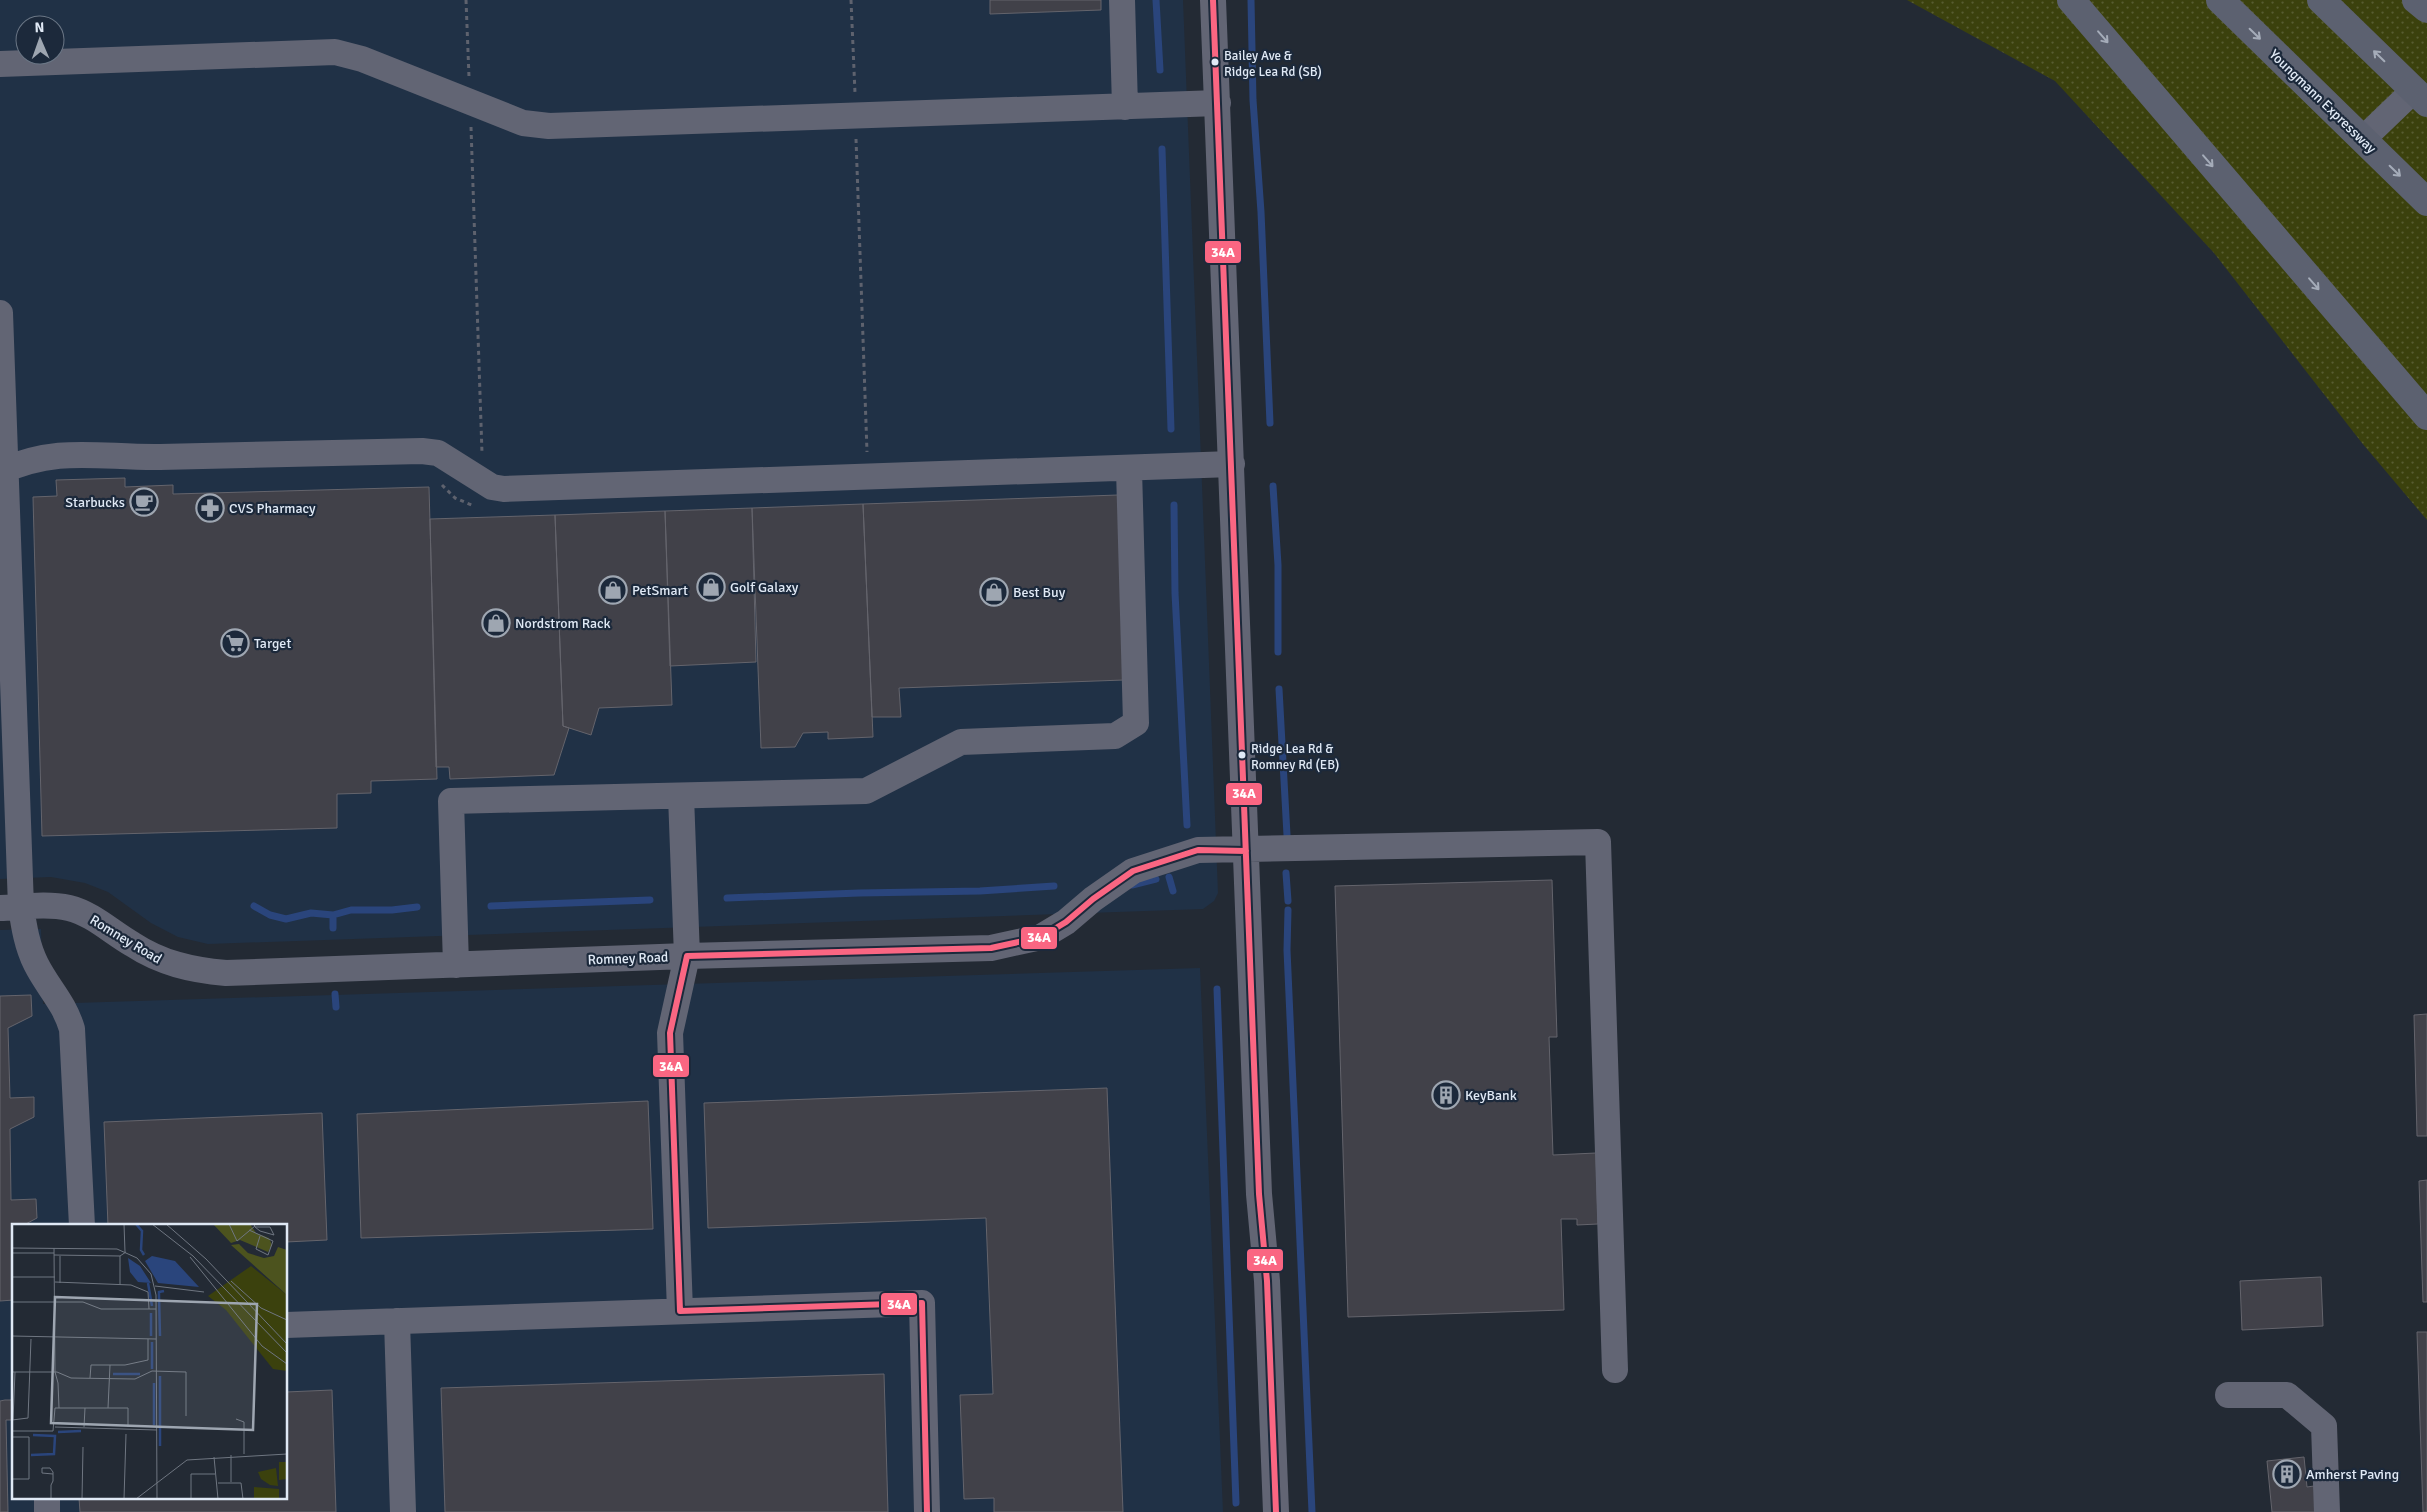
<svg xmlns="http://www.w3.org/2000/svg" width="2427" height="1512" viewBox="0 0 2427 1512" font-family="Signika,sans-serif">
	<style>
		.built { fill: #203146; fill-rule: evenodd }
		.grass { fill: url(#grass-dots) }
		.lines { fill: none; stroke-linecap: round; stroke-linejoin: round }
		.stream { stroke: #2a457c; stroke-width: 7 }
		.building { fill: #414149; stroke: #64646c }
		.path { stroke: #5e626e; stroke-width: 3; stroke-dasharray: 4 4; stroke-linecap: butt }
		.minor { stroke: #626574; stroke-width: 26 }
		.highway { stroke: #5c6170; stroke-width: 28 }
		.bus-1-casing { stroke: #1c293b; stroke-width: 10 }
		.bus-1 { stroke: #fa6682; stroke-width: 6 }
		.oneway { stroke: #a5acb9 }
		.bus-dot { fill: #e0e9f5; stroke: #1c293b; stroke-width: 2 }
		.labels { text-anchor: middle; stroke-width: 4.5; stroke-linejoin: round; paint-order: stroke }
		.bus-label { font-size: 13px; fill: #e0e9f5; stroke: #1c293b; text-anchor: start }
		.street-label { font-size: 14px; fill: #e0e9f5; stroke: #1c293b }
		.poi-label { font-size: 14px; fill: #e0e9f5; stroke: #1c293b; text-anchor: start }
		.inset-river { fill: none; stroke: #2a457c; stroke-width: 2.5 }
		.inset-road { fill: none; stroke: #6f7681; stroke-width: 1 }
		.view { fill: #9ea6b1; fill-opacity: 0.15; stroke: #9ea6b1; stroke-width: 2.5 }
		.inset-edge { fill: none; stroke: #e0e9f5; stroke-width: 2.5 }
		.line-badge { stroke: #1c293b; stroke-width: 2 }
		.badge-label { font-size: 14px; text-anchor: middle; font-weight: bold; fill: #fff }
	</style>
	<defs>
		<pattern id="grass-dots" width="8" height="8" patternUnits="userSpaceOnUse" patternTransform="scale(1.25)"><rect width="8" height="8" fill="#3b410d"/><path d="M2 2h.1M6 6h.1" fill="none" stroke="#575c31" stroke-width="1.8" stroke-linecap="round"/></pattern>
	</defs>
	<rect width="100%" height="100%" fill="#232a34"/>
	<!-- built -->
	<path class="built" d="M0 0H1183L1218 893 1214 901 1203 909 208 944 178 937 151 923 108 892 85 883 51 877 0 879ZM25 25H55V55H25Z
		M41 929 43 1004 1200 968 1223 1512H0V930ZM14 1226H286V1498H14Z"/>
	<!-- grass -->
	<path class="grass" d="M1907 0H2427V520L2362 443 2214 253 2055 81Z"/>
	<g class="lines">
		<!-- stream -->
		<path class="stream" d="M1156 0 1160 70
			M1251 0 1253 100 1261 212 1270 423
			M1162 149 1171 429
			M1273 486 1278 565V652
			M1174 505 1175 593 1187 825
			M1279 689 1287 835
			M1286 873 1288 901
			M1169 877 1173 891
			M1132 885 1156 879
			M727 898 859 893 980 891 1054 886
			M254 906 270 915 286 919 311 913 333 915 351 910H392L417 907
			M491 906 650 900
			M1288 910 1287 950 1312 1512
			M333 928V915
			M1217 989 1236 1503
			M335 994 336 1007"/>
	</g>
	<!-- building -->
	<path class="building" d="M990 0H1101V10L990 14Z
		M125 478V487L173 485V494L429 487 437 779 371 781V793L337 794V828L42 836 33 497 57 496 56 480Z
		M1118 495 1124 680 899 688 901 717H872L863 504Z
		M863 504 873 737 828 739V732L803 733 795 747 761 748 752 508Z
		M752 508 756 662 670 666 665 511Z
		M665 511 672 705 599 708 591 735 563 726 555 515Z
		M555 515 563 726 569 728 554 775 450 779 449 767H436L430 519Z
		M1552 880 1557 1037H1549L1553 1155 1596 1153 1598 1224 1577 1225V1219H1561L1564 1310 1348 1317 1335 886Z
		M31 995 32 1016 8 1028 10 1098 34 1097V1117L10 1129 11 1200 36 1199 37 1218 22 1226H14V1300L0 1301V996Z
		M2427 1014V1136H2417L2414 1015Z
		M1107 1088 1123 1512H994V1498L964 1499 960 1395 993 1394 986 1218 708 1228 704 1103Z
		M648 1101 653 1229 361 1238 357 1114Z
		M322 1113 327 1240 286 1242V1226H108L104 1122Z
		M2427 1180V1302H2423L2419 1181Z
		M2321 1277 2323 1326 2242 1330 2240 1281Z
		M2417 1332H2427V1512H2423Z
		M884 1374 888 1512H445L441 1388Z
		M332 1390 336 1512H80L79 1498H286V1392Z
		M5 1400H14V1420H6L8 1512H0V1401Z
		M2304 1457 2307 1487 2314 1486 2317 1512H2272L2267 1461Z"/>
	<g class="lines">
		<!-- path -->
		<path class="path" d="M466 0 469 77
			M851 0 855 93
			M471 127 482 453
			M856 139 867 452
			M442 485 455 498 474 506"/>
		<!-- minor -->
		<path class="minor" d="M1122 0 1125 107
			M1213 0 1259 1194 1267 1281 1276 1512
			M0 64 335 52 362 59 523 123 549 126 1218 103
			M2363 139 2414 90
			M0 313 21 907C24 927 27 946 36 964 48 988 64 1002 72 1029L82 1226
			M0 472C58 445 100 458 160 457 248 455 335 453 422 451L438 453 492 487 504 489 1232 464
			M0 908C22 907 47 903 69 908 93 914 111 932 132 944 161 963 191 970 226 973L687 956 991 948 1041 937 1066 922 1093 899 1133 871 1198 850 1598 842 1615 1370
			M456 965 451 801 866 791 961 742 1115 736 1136 723 1129 469
			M680 1311 670 1033 687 956 681 796
			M397 1321 403 1512
			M286 1325 922 1303 927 1512
			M2228 1395H2287L2324 1426 2327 1512
			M47 1498V1512"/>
		<!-- highway -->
		<path class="highway" d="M2071 0 2427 416
			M2220 0 2427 202
			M2321 0 2427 103
			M2416 0 2427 9"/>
		<!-- bus-1 casing -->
		<g class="bus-1-casing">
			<path id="bus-1" d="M1213 0 1259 1194 1267 1281 1276 1512
				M927 1512 922 1303 680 1311 670 1033 687 956 991 948 1041 937 1066 922 1093 899 1133 871 1198 850 1246 851"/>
		</g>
		<!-- bus-1 -->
		<use href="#bus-1" class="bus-1"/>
	</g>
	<!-- one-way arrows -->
	<defs><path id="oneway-shaft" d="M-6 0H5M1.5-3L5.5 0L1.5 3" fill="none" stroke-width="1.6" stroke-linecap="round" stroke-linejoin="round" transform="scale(1.25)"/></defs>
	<g class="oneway">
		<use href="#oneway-shaft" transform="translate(2255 34) rotate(44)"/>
		<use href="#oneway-shaft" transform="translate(2103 37) rotate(49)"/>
		<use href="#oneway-shaft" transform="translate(2379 56) rotate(-136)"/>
		<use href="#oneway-shaft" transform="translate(2208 161) rotate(49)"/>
		<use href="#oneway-shaft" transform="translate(2395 171) rotate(44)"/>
		<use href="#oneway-shaft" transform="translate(2314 284) rotate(49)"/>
	</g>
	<!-- icons -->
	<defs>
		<g id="cafe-ring" transform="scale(1.4375)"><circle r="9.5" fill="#1c293b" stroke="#9ea6b1" stroke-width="1.5"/><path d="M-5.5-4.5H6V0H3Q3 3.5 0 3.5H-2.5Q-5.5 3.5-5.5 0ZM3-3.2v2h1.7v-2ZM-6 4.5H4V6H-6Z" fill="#9ea6b1"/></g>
		<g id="pharmacy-ring" transform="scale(1.4375)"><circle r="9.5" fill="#1c293b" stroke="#9ea6b1" stroke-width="1.5"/><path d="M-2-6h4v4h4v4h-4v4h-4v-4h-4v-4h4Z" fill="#9ea6b1"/></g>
		<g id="shop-ring" transform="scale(1.4375)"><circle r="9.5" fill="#1c293b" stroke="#9ea6b1" stroke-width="1.5"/><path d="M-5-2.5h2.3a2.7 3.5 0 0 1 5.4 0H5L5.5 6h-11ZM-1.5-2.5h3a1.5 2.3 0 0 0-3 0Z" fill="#9ea6b1"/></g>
		<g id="supermarket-ring" transform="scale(1.4375)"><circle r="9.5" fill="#1c293b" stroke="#9ea6b1" stroke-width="1.5"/><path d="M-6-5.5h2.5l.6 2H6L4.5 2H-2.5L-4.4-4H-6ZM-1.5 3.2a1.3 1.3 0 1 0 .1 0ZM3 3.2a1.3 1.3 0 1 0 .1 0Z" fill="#9ea6b1"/></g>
		<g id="building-ring" transform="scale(1.4375)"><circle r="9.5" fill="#1c293b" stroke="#9ea6b1" stroke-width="1.5"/><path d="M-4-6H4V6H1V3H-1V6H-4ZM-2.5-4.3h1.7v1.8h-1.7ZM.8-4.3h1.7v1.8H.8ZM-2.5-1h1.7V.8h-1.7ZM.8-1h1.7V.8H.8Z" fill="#9ea6b1"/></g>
	</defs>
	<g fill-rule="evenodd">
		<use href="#cafe-ring" x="144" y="502"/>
		<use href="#pharmacy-ring" x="210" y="508"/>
		<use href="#shop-ring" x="711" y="587"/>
		<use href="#shop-ring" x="613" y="590"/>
		<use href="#shop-ring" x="994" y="592"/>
		<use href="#shop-ring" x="496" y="623"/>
		<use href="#supermarket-ring" x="235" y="643"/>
		<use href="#building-ring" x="1446" y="1095"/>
		<use href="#building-ring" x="2287" y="1474"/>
	</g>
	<!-- markers -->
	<g class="bus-dot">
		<circle cx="1215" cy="62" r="4.5"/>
		<circle cx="1242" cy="755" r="4.5"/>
	</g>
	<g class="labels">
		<!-- bus labels -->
		<g class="bus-label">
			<text x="1224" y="60">Bailey Ave &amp;<tspan x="1224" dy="16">Ridge Lea Rd (SB)</tspan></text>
			<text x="1251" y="753">Ridge Lea Rd &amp;<tspan x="1251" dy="16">Romney Rd (EB)</tspan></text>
		</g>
		<!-- street labels -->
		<g class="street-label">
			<text transform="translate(2323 101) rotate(44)" y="5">Youngmann Expressway</text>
			<text transform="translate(126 939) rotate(31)" y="5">Romney Road</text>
			<text transform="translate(628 958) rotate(-2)" y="5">Romney Road</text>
		</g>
		<!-- poi labels -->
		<g class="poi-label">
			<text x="125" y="507" text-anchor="end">Starbucks</text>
			<text x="229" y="513">CVS Pharmacy</text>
			<text x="730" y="592">Golf Galaxy</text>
			<text x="632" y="595">PetSmart</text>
			<text x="1013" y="597">Best Buy</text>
			<text x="515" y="628">Nordstrom Rack</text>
			<text x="254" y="648">Target</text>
			<text x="1465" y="1100">KeyBank</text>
			<text x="2306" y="1479">Amherst Paving</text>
		</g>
	</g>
	<!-- overview -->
	<g transform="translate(12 1224)">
		<rect width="275" height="275" fill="#232a34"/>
		<path d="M239 42 275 71V147L261 145 214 86 196 72Z" fill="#3b410d"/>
		<path d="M201 0H238L244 9 257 14 260 21 256 28 228 16 219 19ZM227 20 236 29 252 34 262 32 266 23 275 26V71L219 21Z" fill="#4c531e"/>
		<path d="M267 238H275V255L267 256ZM264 244 266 262 258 261 249 255 246 248ZM242 263 267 265V275H242Z" fill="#3b410d"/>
		<path d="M140 32 163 37 187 63 146 59 133 37ZM116 34 128 42 139 59 126 58 118 48Z" fill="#2a457c"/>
		<path class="inset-river" d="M124 0 130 7 129 26 132 31M136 59 140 82M139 112V89M148 112 147 72V68L152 67M140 118V145M101 150H128M148 152V222M142 159V201M46 208 69 207M19 231 42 230 43 212 21 211"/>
		<path class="inset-road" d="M112 0 113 28M140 0 181 32 275 129M154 0 194 35 275 120M217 0 225 17 243 2M242 0 243 3 248 7 262 11 258 3H243M237 6 261 17 256 31 244 25 248 12M0 24 105 25 125 34 139 50 144 71 145 275M42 24 43 148 46 159 47 184M0 29H42M42 31 108 32 114 28M178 33 250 122 275 140M0 53H43M219 57 249 84 275 96M43 58 119 61 136 68 137 85M48 59V32M108 61V32M143 62 192 68M0 78H71L89 85H144M0 112 144 115M0 148H45L59 154 123 155 140 147 174 148V192M78 154 79 141H113L136 136V115M96 184 98 141M224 195 232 198V230M0 196 16 194 19 115M1 196 3 148M43 203 145 206M72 203 73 184M0 207H41L43 184H116V203M0 213H17V255H0M219 231V258M202 233 206 275M206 259H229L231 275M39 275V261L41 257V248L38 244H30V249L41 250M70 275 71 223M112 275 114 210M124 275 175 236 275 230M179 275V250H203"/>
		<path class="view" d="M43 73 245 80 241 206 39 199Z"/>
		<rect width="275" height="275" class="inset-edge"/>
	</g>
	<g class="line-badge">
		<rect x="1204" y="240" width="38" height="24" rx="5" fill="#fa6682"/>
		<rect x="1225" y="782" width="38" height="24" rx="5" fill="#fa6682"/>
		<rect x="1020" y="926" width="38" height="24" rx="5" fill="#fa6682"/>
		<rect x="652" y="1054" width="38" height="24" rx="5" fill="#fa6682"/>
		<rect x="1246" y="1248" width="38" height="24" rx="5" fill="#fa6682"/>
		<rect x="880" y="1292" width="38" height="24" rx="5" fill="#fa6682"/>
	</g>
	<g class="badge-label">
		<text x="1223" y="257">34A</text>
		<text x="1244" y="798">34A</text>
		<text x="1039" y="942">34A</text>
		<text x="671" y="1071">34A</text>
		<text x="1265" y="1265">34A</text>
		<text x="899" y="1309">34A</text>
	</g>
	<!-- north arrow -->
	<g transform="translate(40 40) rotate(358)"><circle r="24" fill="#1c293b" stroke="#6a7685"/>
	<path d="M0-4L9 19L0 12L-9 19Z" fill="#9ea6b1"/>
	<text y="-8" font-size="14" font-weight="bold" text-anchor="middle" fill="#e0e9f5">N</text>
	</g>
</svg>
